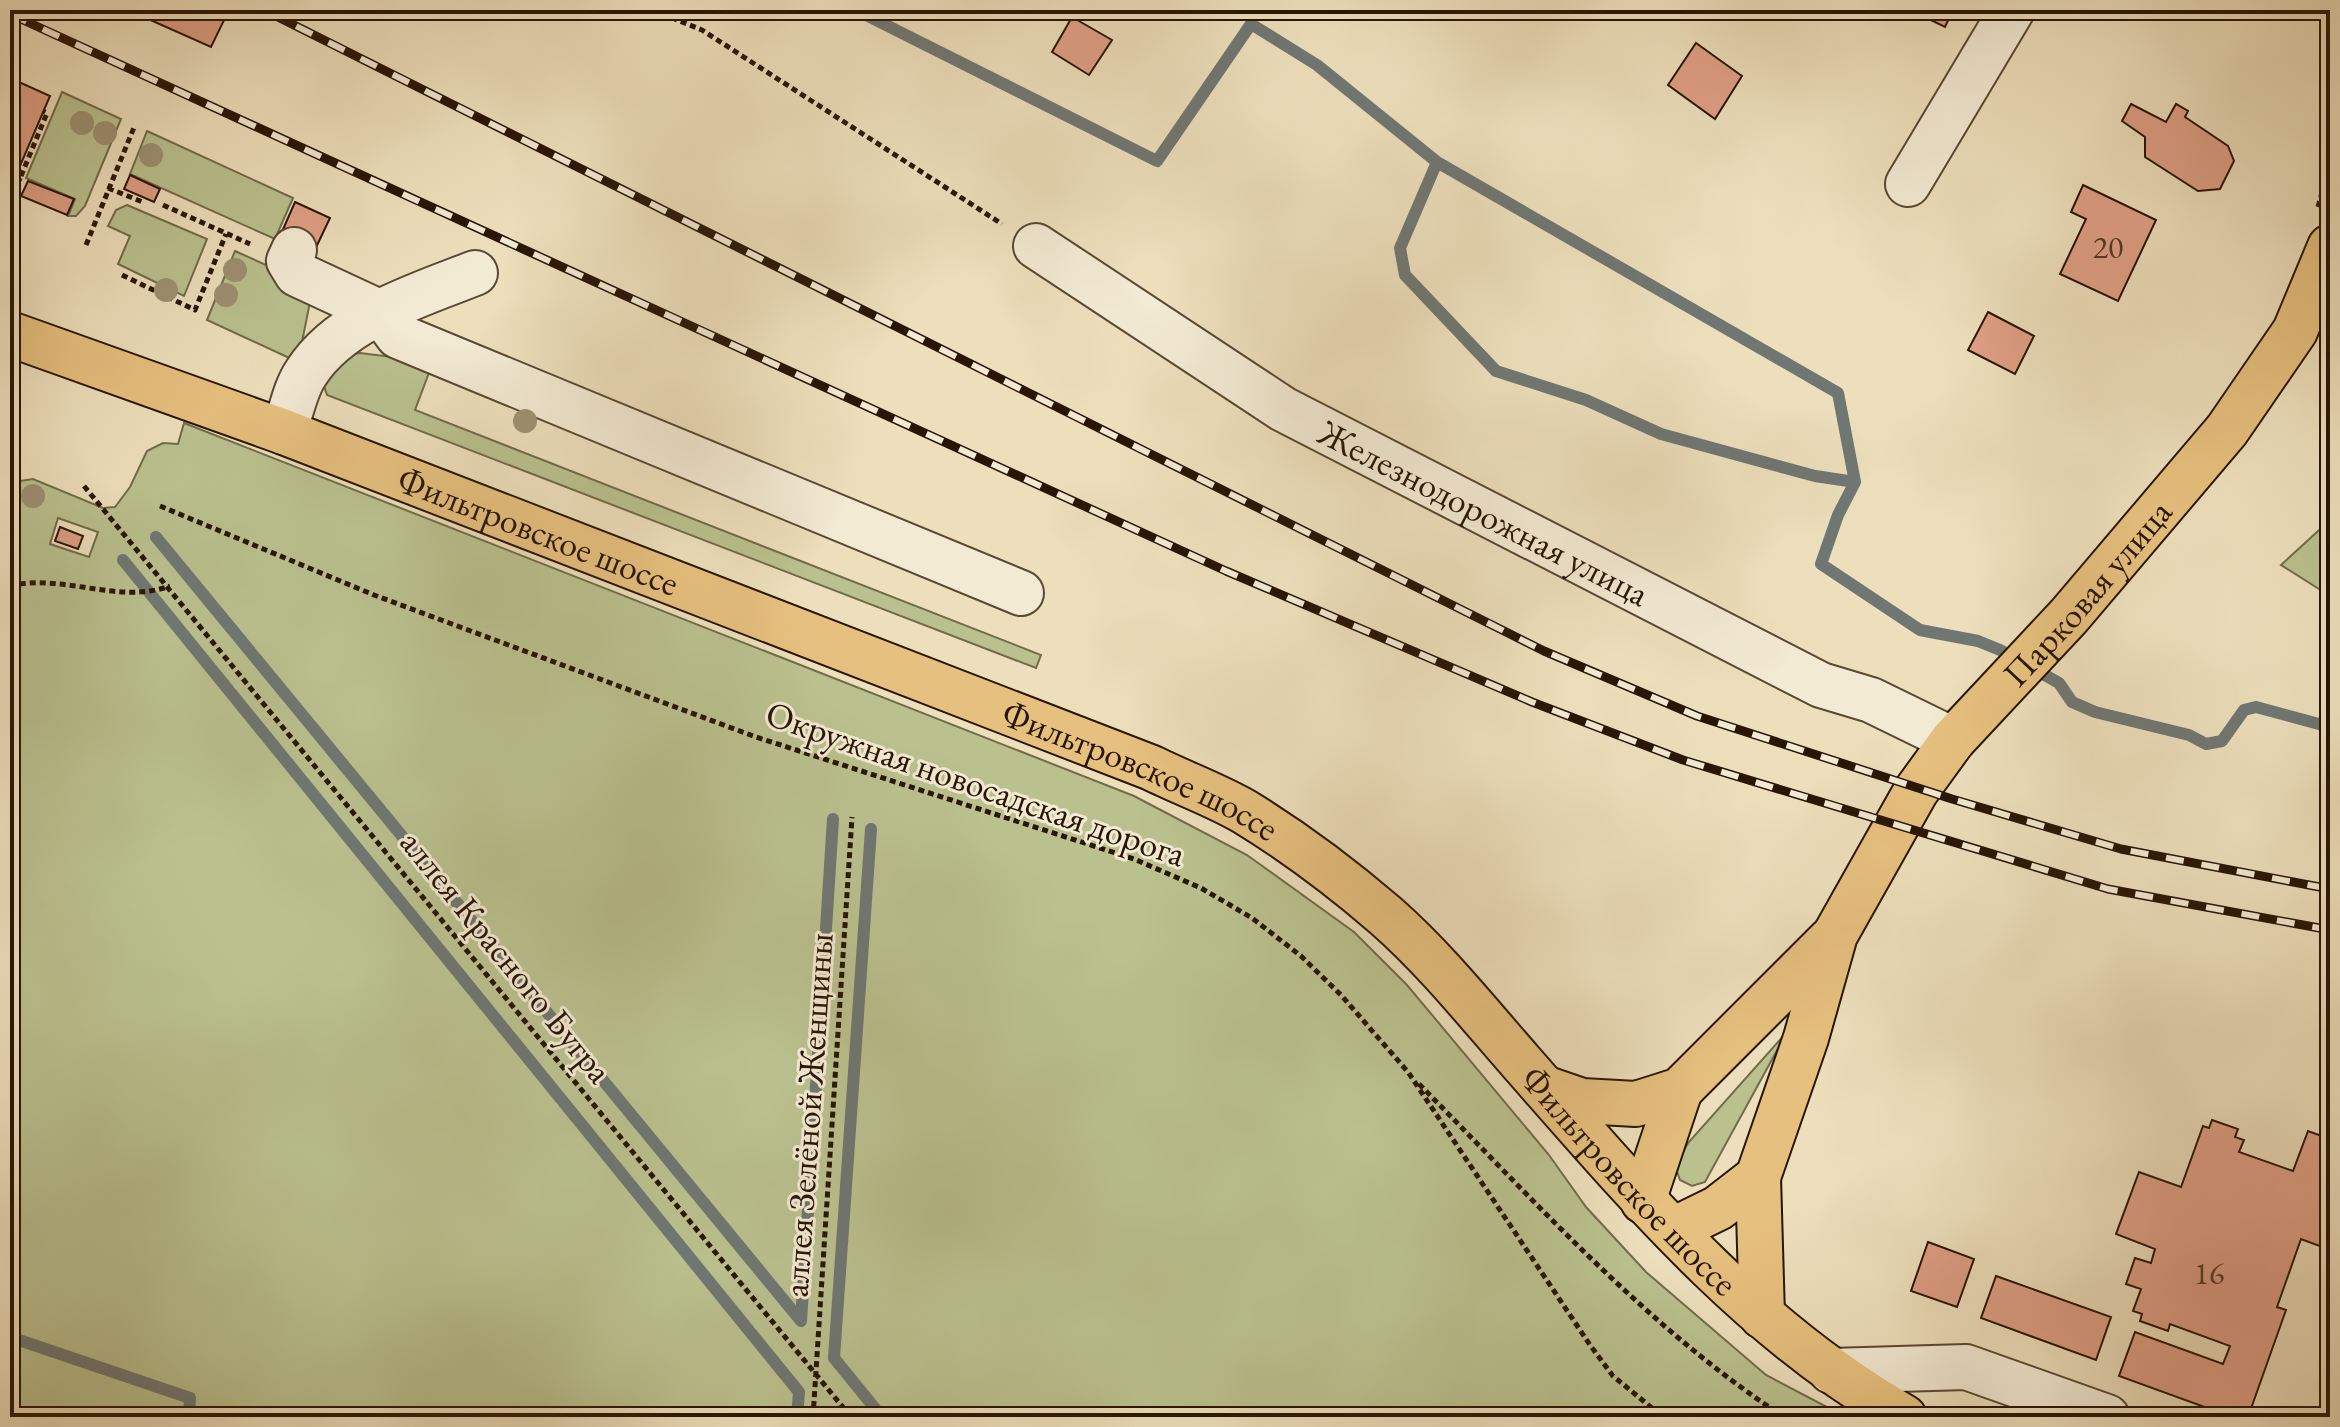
<svg xmlns="http://www.w3.org/2000/svg" width="2340" height="1427" viewBox="0 0 2340 1427" font-family="'EB Garamond',serif">
	<style>
		.green { fill: #bac18f; stroke: #716b4a; stroke-width: 2; fill-rule: evenodd }
		.lines { fill: none; stroke-linecap: round; stroke-linejoin: round }
		.stream { stroke: #707773; stroke-width: 12 }
		.building { fill: #df9f86; stroke: #281504; stroke-width: 2 }
		.minor-casing { stroke: #594832; stroke-width: 48 }
		.major-casing { stroke: #281504; stroke-width: 48 }
		.path { stroke: #281504; stroke-width: 5; stroke-dasharray: 6 4; stroke-linecap: butt }
		.minor { stroke: #f3ead3; stroke-width: 44 }
		.major { stroke: #e6c07e; stroke-width: 44 }
		.rail-casing { stroke: #281504; stroke-width: 9 }
		.rail { stroke: #f3ead3; stroke-width: 6; stroke-dasharray: 18; stroke-linecap: butt }
		.tree { fill: #9d9172 }
		.labels { text-anchor: middle; stroke-width: 6; stroke-linejoin: round; paint-order: stroke }
		.number-label { font-size: 32px; fill: #563824 }
		.street-label { font-size: 36px; fill: #281504; stroke: #f3ead3 }
	</style>
	<rect width="100%" height="100%" fill="#eddfbc"/>
	<filter id="stains"><feTurbulence type="fractalNoise" baseFrequency=".0025" numOctaves="4"/><feColorMatrix values="0 0 0 0 .2 0 0 0 0 .09 0 0 0 0 .02 0 0 0 .5 -.17"/></filter>
	<radialGradient id="worn" r=".72"><stop offset=".6" stop-color="#630" stop-opacity="0"/><stop offset="1" stop-color="#630" stop-opacity=".3"/></radialGradient>
	<!-- green -->
	<path class="green" d="M62 92 121 119 85 206 76 216H68L75 199 26 178Z
		M147 131 293 198 275 239 130 174Z
		M127 205 207 239 184 296 118 264 130 236 108 226 116 210Z
		M235 251 275 269 311 297 298 362 207 320Z
		M360 353 433 362 415 410 1041 655 1036 668 327 395 322 380 348 355Z
		M184 423 1134 796 1247 855 1354 932 1407 985 1549 1155 1586 1207 1646 1272 1766 1375 1846 1417H10V477L20 481 33 479 103 508 115 507 130 487 147 451 163 443 178 444ZM58 518 98 532 89 557 50 544Z
		M2330 520V596L2281 565Z
		M1787 1032 1705 1182 1692 1186 1680 1180 1675 1166 1688 1143Z"/>
	<g class="lines">
		<!-- stream -->
		<path class="stream" d="M856 10 1157 161 1251 24 1317 65 1437 162 1400 248 1405 275 1496 371 1586 400 1661 434 1815 476 1855 482 1838 515 1821 564 1920 630 1978 641 2000 650 2059 683 2072 702 2095 712 2189 735 2206 744 2222 741 2244 710 2256 707 2330 727
			M1437 162 1838 393 1855 482
			M156 537 801 1321
			M123 560 799 1392 797 1417
			M871 829 834 1358 882 1417
			M801 1321 833 819
			M10 1337 190 1398 189 1417"/>
	</g>
	<!-- building -->
	<path class="building" d="M128 10H218L227 14 211 47Z
		M1910 10H1953L1945 27Z
		M1072 17 1112 40 1089 75 1052 52Z
		M1696 43 1742 76 1715 119 1668 85Z
		M10 78 50 96 11 187H10Z
		M2131 104 2166 122 2176 104 2188 111 2185 117 2228 146 2234 161 2220 189 2198 191 2145 157V137L2122 121Z
		M130 175 160 189 154 202 124 189Z
		M28 181 74 199 67 215 21 196Z
		M2083 185 2156 220 2118 301 2060 274 2086 219 2071 212Z
		M295 202 330 218 311 258 277 243Z
		M1988 312 2034 336 2015 374 1968 350Z
		M60 527 83 536 78 549 55 541Z
		M2212 1120 2238 1129 2235 1137 2244 1140 2239 1152 2293 1171 2308 1131 2330 1139V1185L2325 1197 2330 1199V1233L2325 1248 2301 1239 2277 1307 2286 1310 2248 1417H2232L2119 1376 2135 1332 2223 1364 2230 1346 2170 1324 2168 1331 2140 1321 2142 1314 2133 1311 2141 1289 2126 1284 2135 1258 2151 1263 2155 1249 2116 1234 2139 1172 2181 1187 2203 1126 2209 1128Z
		M1928 1242 1974 1259 1957 1307 1911 1291Z
		M1996 1276 2111 1317 2096 1360 1981 1318Z"/>
	<g class="lines">
		<!-- minor casing -->
		<g class="minor-casing">
			<g id="minor">
				<path d="M1908 184 2012 10"/>
				<path id="s1" d="M1036 246 1283 409 1821 685 1871 700 1953 740"/>
				<path d="M294 250 289 261 297 274 381 313 398 336 1021 593"/>
				<path d="M284 432C291 413 295 389 306 373 340 319 419 295 475 273"/>
				<path d="M1831 1371 1966 1367 2107 1417"/>
			</g>
		</g>
		<!-- major casing -->
		<g class="major-casing">
			<g id="major">
				<path id="s2" d="M10 334 284 432 1152 768C1182 783 1216 795 1245 812 1294 842 1342 878 1386 916 1435 959 1478 1013 1521 1062 1636 1193 1751 1330 1904 1417"/>
				<path d="M1544 1088 1582 1101 1636 1104 1680 1090 1830 940"/>
				<path d="M1758 1177 1762 1316"/>
				<path d="M1643 1201 1680 1090"/>
				<path id="s3" d="M1673 1230 1718 1208 1758 1177 1806 1038 1835 935 1916 791 1953 740 2069 616 2227 430 2295 331 2330 247"/>
			</g>
		</g>
		<!-- path -->
		<path class="path" d="M653 10 702 30 1002 224
			M21 176 47 113 43 111
			M108 188 145 203
			M10 202 21 176 16 174
			M163 205 250 244
			M2318 207 2330 164
			M86 245 135 125
			M122 275 195 310 226 234
			M84 486 851 1417
			M160 506 374 595 756 737 1134 859 1201 888 1252 918 1301 956 1341 995 1408 1072 1590 1345 1613 1376 1663 1417
			M10 586C63 573 118 605 170 586
			M1419 1084C1534 1200 1646 1327 1784 1417
			M813 1417 852 817"/>
		<!-- minor -->
		<use href="#minor" class="minor"/>
		<!-- major -->
		<use href="#major" class="major"/>
		<!-- rail casing -->
		<g class="rail-casing">
			<path id="rail" d="M264 10 1544 651 1697 716 1952 799 2121 849 2330 889
				M10 14 1226 571 1532 702 1683 760 2108 889 2330 930"/>
		</g>
		<!-- rail -->
		<use href="#rail" class="rail"/>
	</g>
	<!-- trees -->
	<g class="tree">
		<circle cx="82" cy="123" r="12"/>
		<circle cx="105" cy="133" r="12"/>
		<circle cx="151" cy="155" r="12"/>
		<circle cx="235" cy="270" r="12"/>
		<circle cx="166" cy="290" r="12"/>
		<circle cx="226" cy="295" r="12"/>
		<circle cx="525" cy="421" r="12"/>
		<circle cx="33" cy="496" r="12"/>
	</g>
	<g class="labels">
		<!-- number labels -->
		<g class="number-label">
			<text x="2108" y="258">20</text>
			<text x="2209" y="1284">16</text>
		</g>
		<!-- street labels -->
		<g class="street-label">
			<text dy="13" stroke="none"><textPath href="#s1" startOffset="522">Железнодорожная улица</textPath></text>
			<text dy="13" stroke="none"><textPath href="#s2" startOffset="564">Фильтровское шоссе</textPath></text>
			<text dy="13" stroke="none"><textPath href="#s3" startOffset="782">Парковая улица</textPath></text>
			<text dy="13" stroke="none"><textPath href="#s2" startOffset="1212">Фильтровское шоссе</textPath></text>
			<text transform="translate(976 783) rotate(19)" y="13">Окружная новосадская дорога</text>
			<text transform="translate(507 956) rotate(51)" y="13">аллея Красного Бугра</text>
			<text transform="translate(807 1115) rotate(-86)" y="13">аллея Зелёной Женщины</text>
			<text dy="13" stroke="none"><textPath href="#s2" startOffset="1860">Фильтровское шоссе</textPath></text>
		</g>
	</g>
	<!-- margin -->
	<rect width="2340" height="1427" fill="none" stroke="#eddfbc" stroke-width="40"/>
	<rect x="12" y="12" width="2316" height="1403" fill="none" stroke="#281504" stroke-width="4"/>
	<rect x="20" y="20" width="2300" height="1387" fill="none" stroke="#281504" stroke-width="2"/>
	<rect width="100%" height="100%" filter="url(#stains)"/>
	<rect width="100%" height="100%" fill="url(#worn)"/>
</svg>
